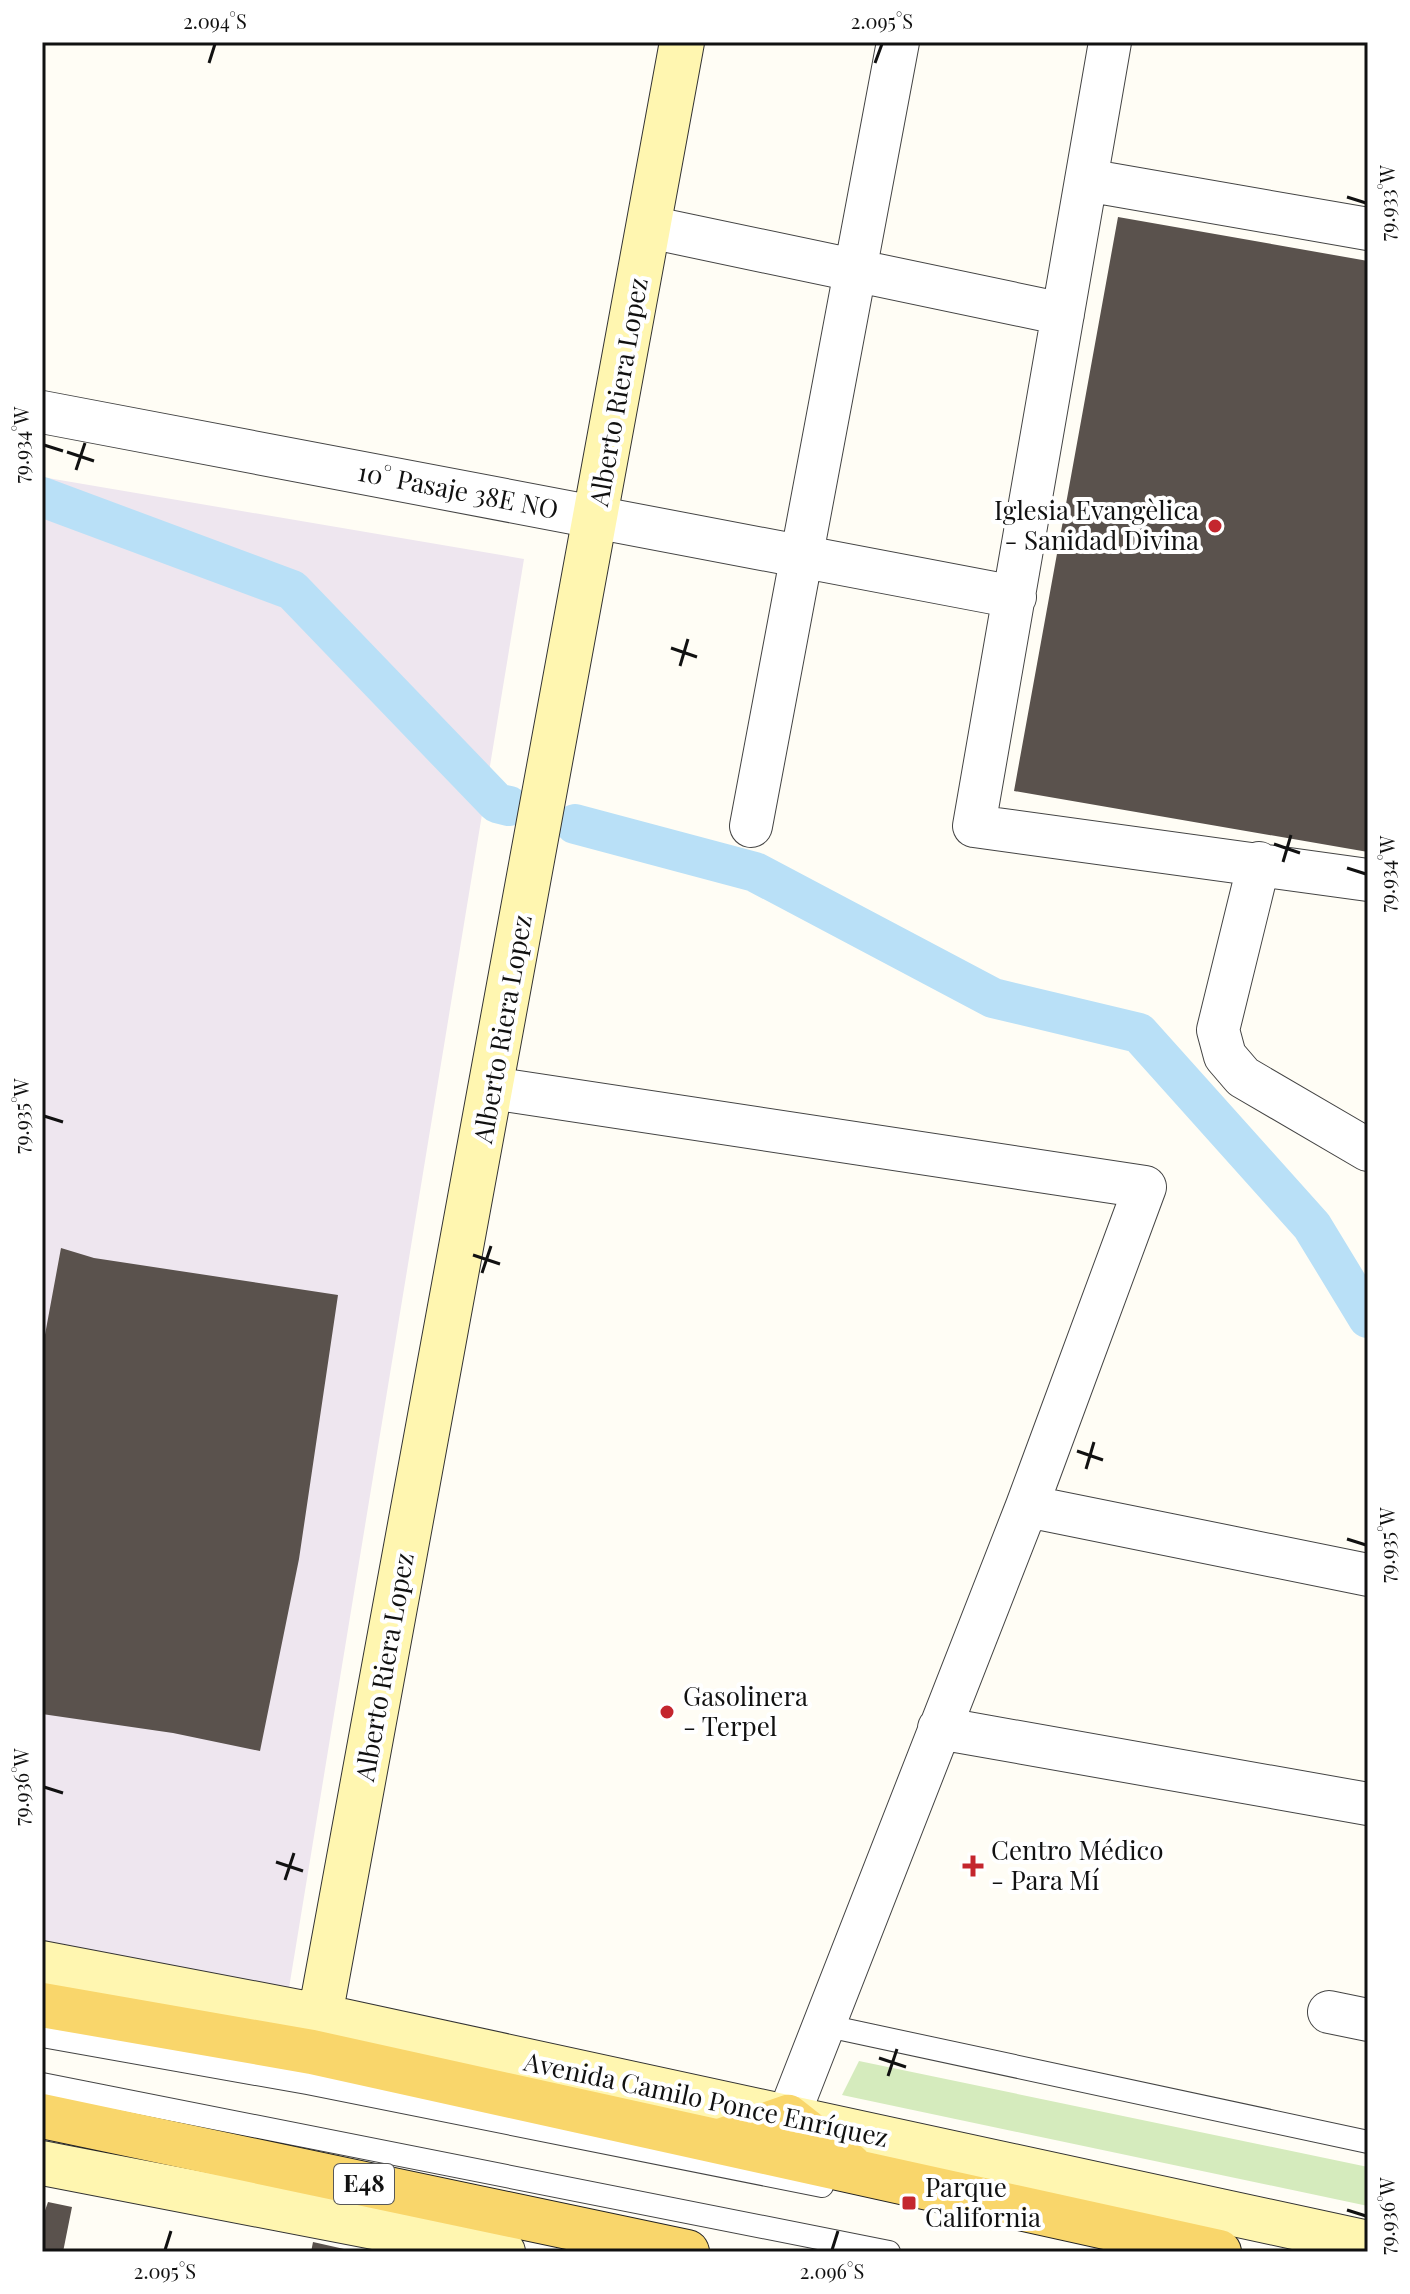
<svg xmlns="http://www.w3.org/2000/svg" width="1410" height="2294" viewBox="0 0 1410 2294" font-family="'Playfair Display',serif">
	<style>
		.industrial { fill: #eee6ef }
		.green { fill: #d5ebbd }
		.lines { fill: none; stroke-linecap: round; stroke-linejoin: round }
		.canal { stroke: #b9e0f7; stroke-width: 40 }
		.building { fill: #5a524d }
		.service-casing { stroke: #444; stroke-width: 24 }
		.minor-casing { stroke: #444; stroke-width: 44 }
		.secondary-casing { stroke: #333; stroke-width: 46 }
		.primary-casing { stroke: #222; stroke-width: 46 }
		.service { stroke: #fff; stroke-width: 22 }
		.minor { stroke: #fff; stroke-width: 42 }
		.secondary { stroke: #fff6b0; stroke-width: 44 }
		.primary { stroke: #f9d66b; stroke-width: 44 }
		.ticks { fill: none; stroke: #111; stroke-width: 3 }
		.poi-dot { fill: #c4262e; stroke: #fff; stroke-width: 3 }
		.labels { text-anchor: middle; stroke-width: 8; stroke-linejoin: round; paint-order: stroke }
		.shield { fill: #fff; stroke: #585858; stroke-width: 2 }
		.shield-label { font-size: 24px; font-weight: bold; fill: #111 }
		.street-label { font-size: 26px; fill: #111; stroke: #fff }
		.poi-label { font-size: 26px; fill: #111; stroke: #fff; text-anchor: start }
		.neatline { fill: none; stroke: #111; stroke-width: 3 }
		.ticks-label { font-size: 20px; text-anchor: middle; fill: #111 }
	</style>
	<rect width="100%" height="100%" fill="#fffdf5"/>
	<!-- industrial -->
	<path class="industrial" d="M42 477 524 559 289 1988 42 1942Z"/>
	<!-- green -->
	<path class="green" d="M859 2061 1368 2167V2206L842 2095Z"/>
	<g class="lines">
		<!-- canal -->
		<path class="canal" d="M42 497 292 590 497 803 509 806
			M575 824 755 872 993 998 1139 1033 1312 1226 1368 1318"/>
	</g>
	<!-- building -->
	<path class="building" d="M1118 217 1368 261V852L1014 791Z
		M61 1248 94 1258 338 1295 299 1559 260 1751 173 1733 42 1714V1351Z
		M48 2202 72 2207 63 2252H42V2219Z
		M313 2242 353 2251V2252H311Z"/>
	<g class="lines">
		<!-- service casing -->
		<g class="service-casing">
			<path id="service" d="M823 2025 1368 2142
				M42 2036 307 2083 822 2186
				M42 2084 889 2252"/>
		</g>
		<!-- minor casing -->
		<g class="minor-casing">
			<path id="minor" d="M1110 42 974 826 1368 880
				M1086 180 1368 229
				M649 227 1063 314
				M42 412 1015 597
				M751 826 898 42
				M1259 863 1218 1030 1225 1056 1243 1077 1368 1150
				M492 1088 1145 1187 1027 1506 788 2117
				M1027 1506 1368 1575
				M939 1728 1368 1804
				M1329 2012 1368 2020"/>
		</g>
		<!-- secondary casing -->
		<g class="secondary-casing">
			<path id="secondary" d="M42 1963 320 2016 1368 2243
				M320 2016 682 42
				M42 2163 503 2252"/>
		</g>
		<!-- primary casing -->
		<g class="primary-casing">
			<path id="primary" d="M42 2005 312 2052 1219 2252
				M42 2116 687 2252
				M720 2141 788 2117 849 2165"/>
		</g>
		<!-- service -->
		<use href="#service" class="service"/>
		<!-- minor -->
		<use href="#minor" class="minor"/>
		<!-- secondary -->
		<use href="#secondary" class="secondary"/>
		<!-- primary -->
		<use href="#primary" class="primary"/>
	</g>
	<!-- ticks -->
	<path class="ticks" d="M209 63 215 44M875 63 882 44M1347 197 1366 203M44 445 63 451M67 452 94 461M76 470 85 443M671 648 697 657M680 666 688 639M1274 844 1300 853M1283 862 1291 835M1347 868 1366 874M44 1116 63 1122M473 1255 500 1264M482 1273 491 1246M1077 1451 1103 1460M1086 1469 1094 1442M1347 1539 1366 1545M44 1787 63 1793M276 1862 303 1871M285 1880 294 1853M879 2058 906 2067M888 2076 897 2049M1347 2210 1366 2216M165 2250 171 2231M832 2250 838 2231"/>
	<!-- markers -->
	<g class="poi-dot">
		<circle cx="1215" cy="526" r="8"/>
		<circle cx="667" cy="1712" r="8"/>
		<path d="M969 1854h8v8h8v8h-8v8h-8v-8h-8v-8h8z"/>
		<rect x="901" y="2195" width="16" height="16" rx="4"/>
	</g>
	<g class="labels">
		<!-- shield labels -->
		<rect class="shield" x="334" y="2164" width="60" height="40" rx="6"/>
		<g class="shield-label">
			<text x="364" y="2192">E48</text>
		</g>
		<!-- street labels -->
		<g class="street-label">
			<text transform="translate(619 392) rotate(-80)" y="9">Alberto Riera Lopez</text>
			<text transform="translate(458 491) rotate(11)" y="9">10° Pasaje 38E NO</text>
			<text transform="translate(503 1029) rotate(-80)" y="9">Alberto Riera Lopez</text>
			<text transform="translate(385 1667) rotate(-80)" y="9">Alberto Riera Lopez</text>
			<text transform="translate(706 2100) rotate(12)" y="9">Avenida Camilo Ponce Enríquez</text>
		</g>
		<!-- poi labels -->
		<g class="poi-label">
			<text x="1199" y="520" text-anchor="end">Iglesia Evangèlica<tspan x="1199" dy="30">- Sanidad Divina</tspan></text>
			<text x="683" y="1706">Gasolinera<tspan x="683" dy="30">- Terpel</tspan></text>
			<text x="991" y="1860">Centro Médico<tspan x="991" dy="30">- Para Mí</tspan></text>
			<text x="925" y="2197">Parque<tspan x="925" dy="30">California</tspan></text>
		</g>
	</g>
	<!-- border -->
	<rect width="1410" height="2294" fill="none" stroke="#ffffff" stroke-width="88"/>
	<rect x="44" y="44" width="1322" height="2206" class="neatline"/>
	<g class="ticks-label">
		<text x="215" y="29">2.094°S</text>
		<text x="882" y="29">2.095°S</text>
		<text transform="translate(1388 203) rotate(-90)" y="7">79.933°W</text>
		<text transform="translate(22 445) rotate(-90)" y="7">79.934°W</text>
		<text transform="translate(1388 874) rotate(-90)" y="7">79.934°W</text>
		<text transform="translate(22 1116) rotate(-90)" y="7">79.935°W</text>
		<text transform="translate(1388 1545) rotate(-90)" y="7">79.935°W</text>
		<text transform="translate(22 1787) rotate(-90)" y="7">79.936°W</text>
		<text transform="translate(1388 2216) rotate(-90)" y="7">79.936°W</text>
		<text x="165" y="2279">2.095°S</text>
		<text x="832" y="2279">2.096°S</text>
	</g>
</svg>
